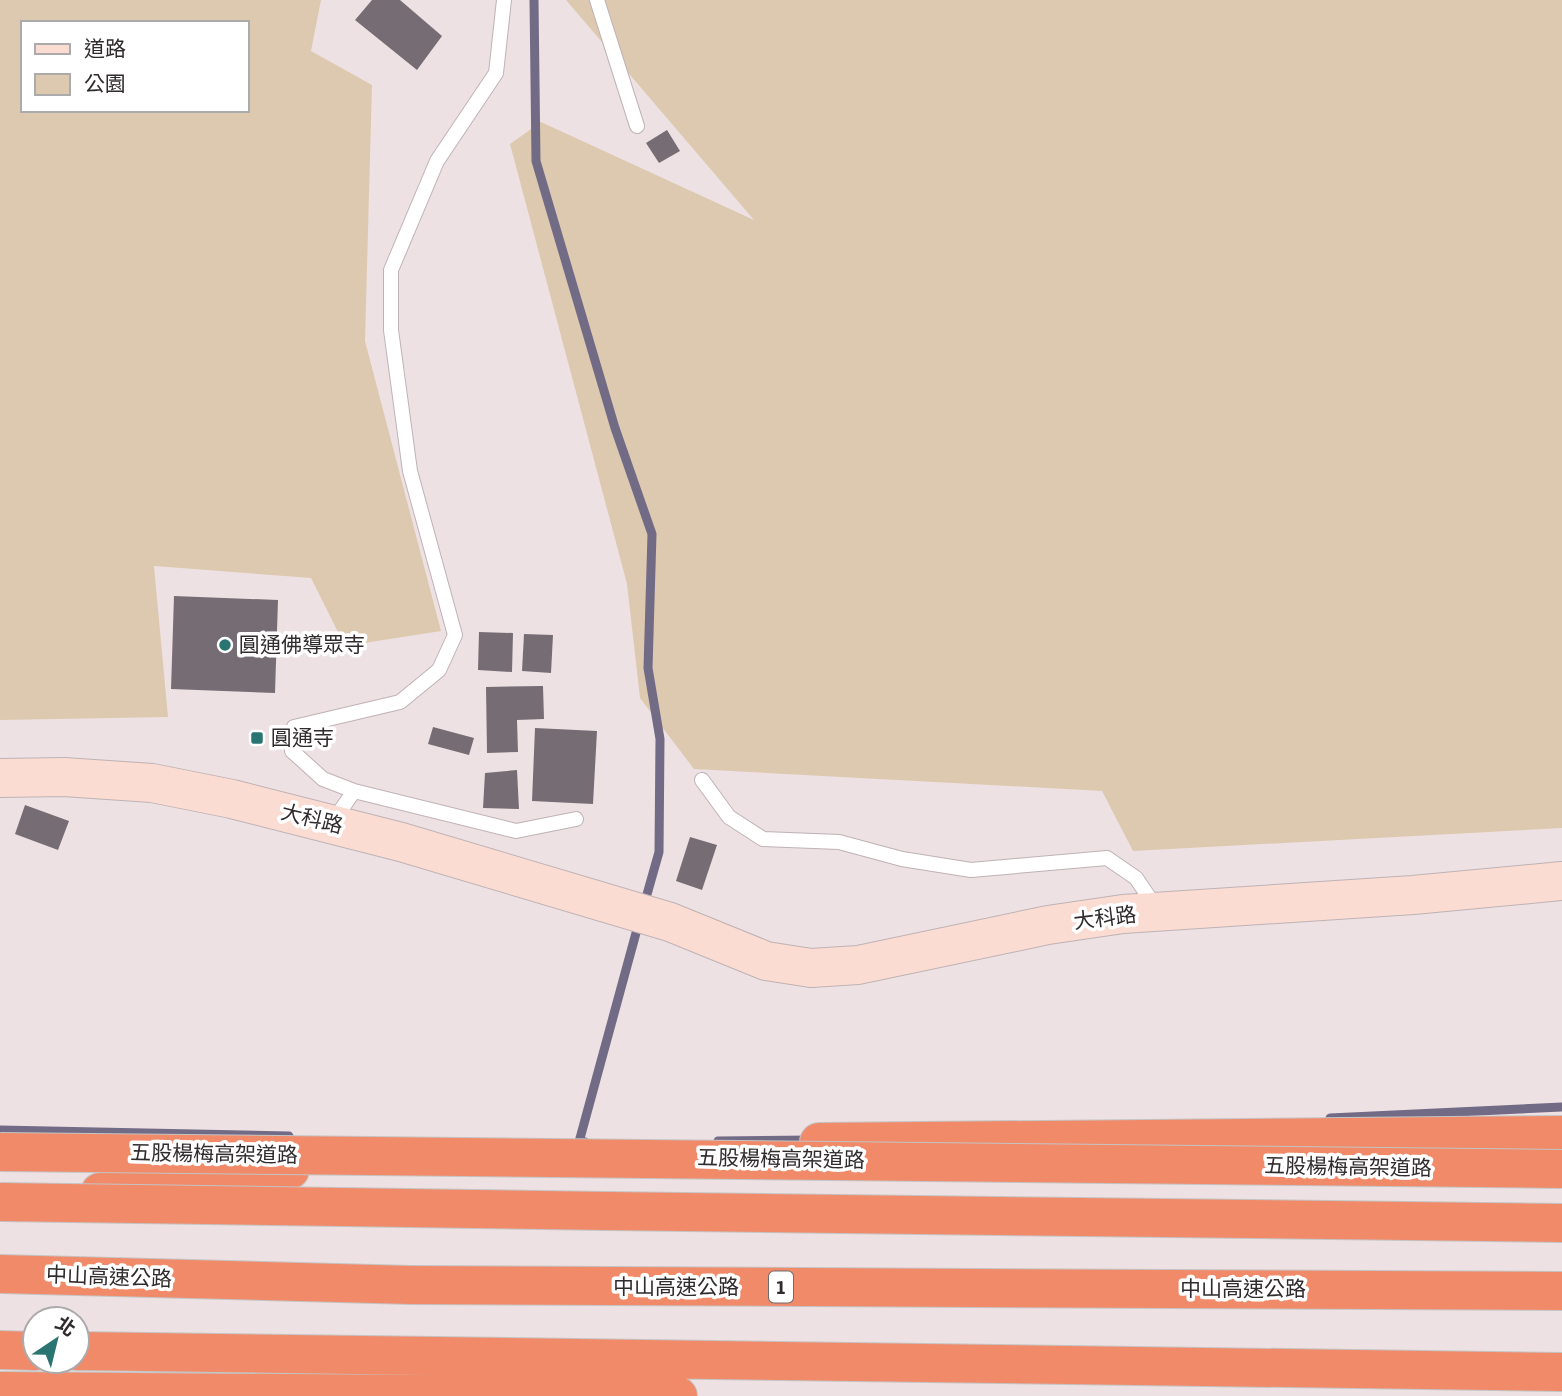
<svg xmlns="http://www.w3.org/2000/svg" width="1562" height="1396" viewBox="0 0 1562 1396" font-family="'Asap Condensed','Noto Sans TC',sans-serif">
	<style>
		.green { fill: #ddc9b0; fill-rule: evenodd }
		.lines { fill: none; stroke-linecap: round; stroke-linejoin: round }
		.stream { stroke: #726b86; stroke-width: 9 }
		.building { fill: #766d74 }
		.lane-casing { stroke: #bfb2b5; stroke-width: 16 }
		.secondary-casing { stroke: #bfb2b5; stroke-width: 40 }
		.highway-casing { stroke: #c5c4c4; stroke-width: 40 }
		.lane { stroke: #fff; stroke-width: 14 }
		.secondary { stroke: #fbdcd2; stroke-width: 38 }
		.highway { stroke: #f18a69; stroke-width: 38 }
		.highway-bridge-casing { stroke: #c5c4c4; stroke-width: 40; stroke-linecap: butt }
		.highway-bridge { stroke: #f18a69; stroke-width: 38 }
		.poi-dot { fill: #2a7472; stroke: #fff; stroke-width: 2.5 }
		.labels { text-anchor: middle; stroke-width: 7; stroke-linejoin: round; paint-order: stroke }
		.shield { fill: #fff; stroke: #6e6b6b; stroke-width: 2 }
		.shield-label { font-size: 19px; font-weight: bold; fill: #302b2c }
		.poi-label { font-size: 21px; fill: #302b2c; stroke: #fff; text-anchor: start }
		.street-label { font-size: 21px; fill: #302b2c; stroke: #fff }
	</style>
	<rect width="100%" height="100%" fill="#eee1e3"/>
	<!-- green -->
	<path class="green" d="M0 0H321L311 51 372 85 365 341 441 631 345 646 311 578 154 566 168 717 0 720ZM23 23H247V110H23Z
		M566 0H1562V828L1133 851 1102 791 694 769 640 698 627 584 510 144 541 122 754 220Z"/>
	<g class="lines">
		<!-- stream -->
		<path class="stream" d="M534 0 536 161 615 428 652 534 648 668 660 739 659 852 644 905
			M1330 1118 1562 1107
			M0 1130 289 1136
			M718 1141 812 1140
			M585 1142H579L639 922"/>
	</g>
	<!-- building -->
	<path class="building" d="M372 0H400L442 36 417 70 355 20Z
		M667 130 680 151 659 163 646 143Z
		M174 596 278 600 275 693 171 689Z
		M479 632 513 633 512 672 478 670Z
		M524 634 553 635 551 673 522 671Z
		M543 686 544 719 517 720 518 752 487 753 486 687Z
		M433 727 474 738 469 755 428 744Z
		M535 728 597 731 593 804 532 801Z
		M517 770 519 809 483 808 485 773Z
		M25 805 69 821 58 850 15 834Z
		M690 837 717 845 702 890 676 881Z"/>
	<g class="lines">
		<!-- lane casing -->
		<g class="lane-casing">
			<path id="lane" d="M597 0 637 126
				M702 780 729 817 763 839 839 842 902 859 971 870 1107 858 1136 878 1157 909
				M354 791 516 831 576 819
				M332 823 354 791 323 779 292 751 294 727 400 702 439 670 455 635 410 471 391 330V270L437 161 496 73 504 0"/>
		</g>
		<!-- secondary casing -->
		<g class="secondary-casing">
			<path id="secondary" d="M0 778 64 777 152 783 232 799 401 842 670 922 766 961 811 968 858 965 1048 925 1123 914 1413 895 1562 881"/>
		</g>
		<!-- highway casing -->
		<g class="highway-casing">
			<path id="highway" d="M819 1142 1562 1135
				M100 1192 290 1170
				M606 1211 1562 1223
				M0 1274 411 1285 1562 1291
				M0 1350 35 1351
				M77 1351 1562 1372
				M0 1391 678 1396"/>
		</g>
		<!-- lane -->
		<use href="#lane" class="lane"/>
		<!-- secondary -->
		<use href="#secondary" class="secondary"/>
		<!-- highway -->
		<use href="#highway" class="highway"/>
		<!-- highway-bridge casing -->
		<g class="highway-bridge-casing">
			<path id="highway-bridge" d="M0 1152 1562 1169
				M0 1202 606 1211"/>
		</g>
		<!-- highway-bridge -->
		<use href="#highway-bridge" class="highway-bridge"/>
	</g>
	<!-- markers -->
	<g class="poi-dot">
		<circle cx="225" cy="645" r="7"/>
		<rect x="250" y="731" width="14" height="14" rx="3.5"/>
	</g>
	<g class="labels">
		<!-- shield labels -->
		<rect class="shield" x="769" y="1271.5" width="24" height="31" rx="5"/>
		<g class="shield-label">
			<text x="781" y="1294">1</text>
		</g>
		<!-- poi labels -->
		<g class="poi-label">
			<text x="239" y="652">圓通佛導眾寺</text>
			<text x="271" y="745">圓通寺</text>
		</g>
		<!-- street labels -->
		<g class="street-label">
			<text transform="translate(312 819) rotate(14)" y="7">大科路</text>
			<text transform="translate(1105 918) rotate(-7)" y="7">大科路</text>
			<text transform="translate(214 1154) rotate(1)" y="7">五股楊梅高架道路</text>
			<text transform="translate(781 1159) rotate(1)" y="7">五股楊梅高架道路</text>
			<text transform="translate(1348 1167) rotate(1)" y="7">五股楊梅高架道路</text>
			<text transform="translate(109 1277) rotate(2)" y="7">中山高速公路</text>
			<text x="676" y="1294">中山高速公路</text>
			<text x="1243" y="1296">中山高速公路</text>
		</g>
	</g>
	<!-- legend -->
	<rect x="21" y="21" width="228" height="91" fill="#ffffff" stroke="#acaaab" stroke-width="2"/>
	<rect x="35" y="44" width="35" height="10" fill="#fbdcd2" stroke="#acaaab" stroke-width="2"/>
	<text x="84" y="56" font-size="21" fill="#302b2c">道路</text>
	<rect x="35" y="74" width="35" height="21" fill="#ddc9b0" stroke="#acaaab" stroke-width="2"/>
	<text x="84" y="91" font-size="21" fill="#302b2c">公園</text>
	<!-- north arrow -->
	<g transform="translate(56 1340) rotate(35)"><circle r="33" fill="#ffffff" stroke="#acaaab" stroke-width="2"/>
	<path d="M0-5L12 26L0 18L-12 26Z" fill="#2a7472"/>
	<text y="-10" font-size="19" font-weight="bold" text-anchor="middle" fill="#302b2c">北</text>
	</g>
</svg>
